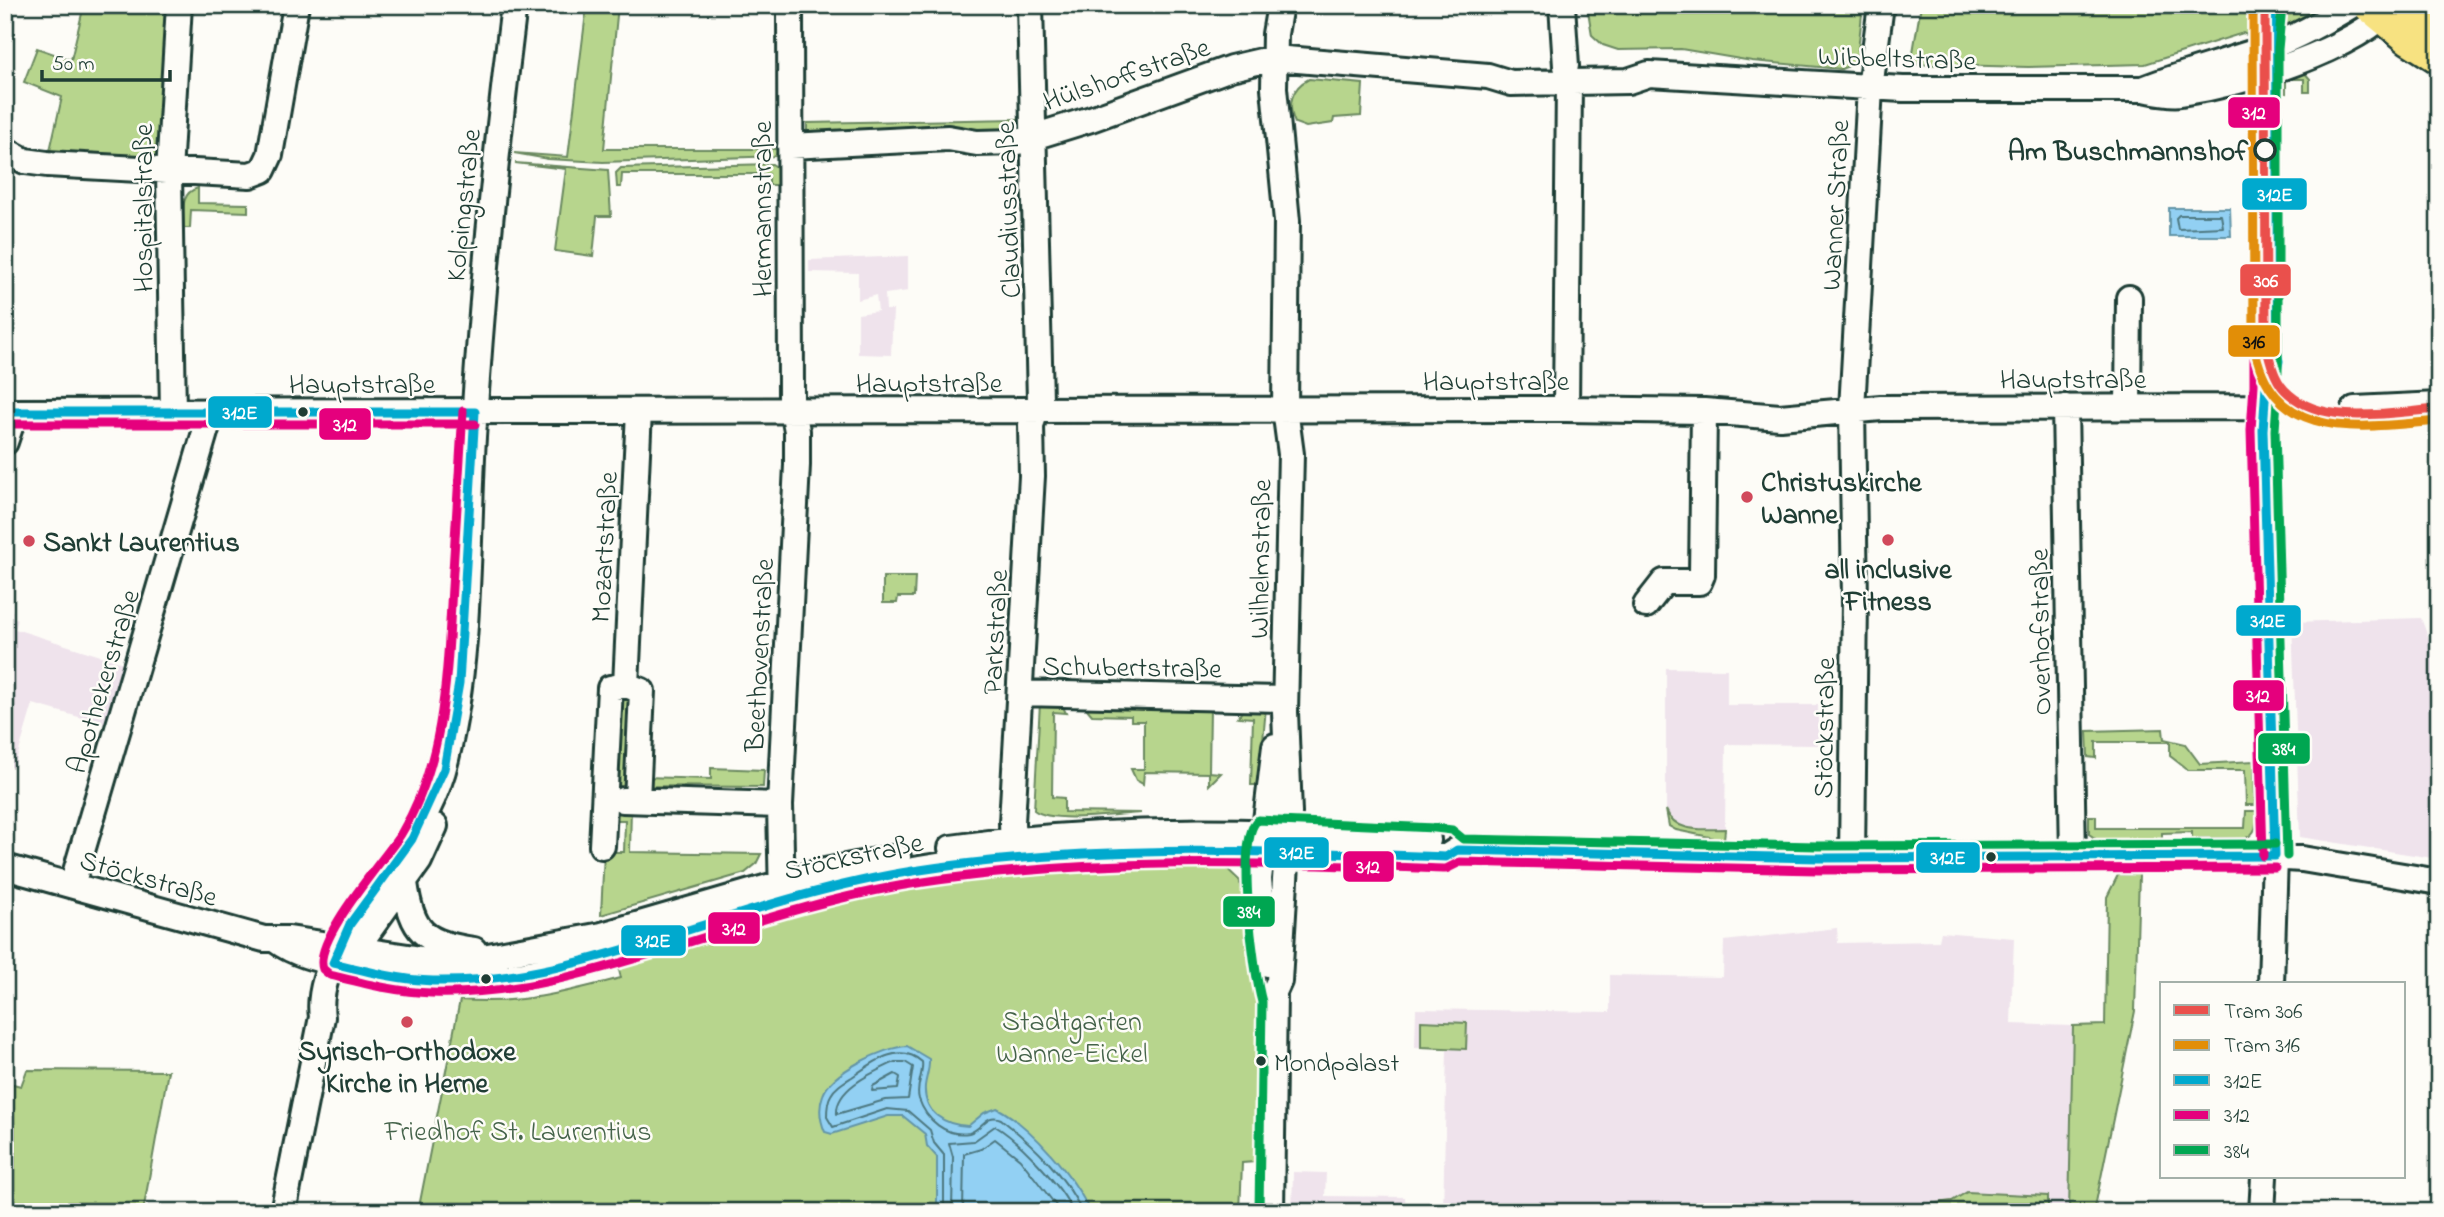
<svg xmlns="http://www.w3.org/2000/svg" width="2444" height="1217" viewBox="0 0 2444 1217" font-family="'Indie Flower',sans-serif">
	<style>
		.built { fill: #efe3ec }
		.green { fill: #b7d58d; stroke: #6b8960; stroke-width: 2 }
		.water { fill: #92d0f3; stroke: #6495a7; stroke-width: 2 }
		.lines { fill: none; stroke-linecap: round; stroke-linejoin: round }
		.shore { stroke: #4d7880; stroke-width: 2 }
		.minor-casing { stroke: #1f3d34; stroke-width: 30 }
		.major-casing { stroke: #1f3d34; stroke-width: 37 }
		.minor { stroke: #fdfcf7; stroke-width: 24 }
		.major { stroke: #f7e281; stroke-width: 32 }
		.bus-1-casing { stroke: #fdfcf7; stroke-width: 14 }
		.bus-2-casing { stroke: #fdfcf7; stroke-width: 14 }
		.bus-3-casing { stroke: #fdfcf7; stroke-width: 14 }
		.bus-1 { stroke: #00a9ce; stroke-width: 9 }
		.bus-2 { stroke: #e5007d; stroke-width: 9 }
		.bus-3 { stroke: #00a651; stroke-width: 9 }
		.tram-1-casing { stroke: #fdfcf7; stroke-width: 14 }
		.tram-2-casing { stroke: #fdfcf7; stroke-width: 14 }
		.tram-1 { stroke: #ea504c; stroke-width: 9 }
		.tram-2 { stroke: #e28e07; stroke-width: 9 }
		.stop-dot { fill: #fdfcf7; stroke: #1f3d34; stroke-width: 3.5 }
		.bus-dot { fill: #1f3d34; stroke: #fdfcf7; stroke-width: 2.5 }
		.poi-dot { fill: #d1495b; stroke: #fdfcf7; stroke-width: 2.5 }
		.labels { text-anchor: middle; stroke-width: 5; stroke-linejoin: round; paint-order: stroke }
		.bus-label { font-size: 26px; fill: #1f3d34; stroke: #fdfcf7; text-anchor: start }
		.street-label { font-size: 28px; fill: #1f3d34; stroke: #fdfcf7 }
		.stop-label { font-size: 28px; font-weight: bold; fill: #1f3d34; stroke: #fdfcf7; text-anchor: end }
		.poi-label { font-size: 28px; font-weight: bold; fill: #1f3d34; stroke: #fdfcf7; text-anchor: start }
		.park-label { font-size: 28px; fill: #45634a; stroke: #fdfcf7 }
		.line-badge { stroke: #fdfcf7; stroke-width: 2.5 }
		.badge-label { font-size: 19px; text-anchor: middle; font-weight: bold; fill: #fff }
		.pale-badge-label { font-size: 19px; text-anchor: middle; font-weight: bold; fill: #111 }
	</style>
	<rect width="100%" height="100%" fill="#fdfcf7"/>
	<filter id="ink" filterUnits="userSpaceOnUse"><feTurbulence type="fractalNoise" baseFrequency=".0143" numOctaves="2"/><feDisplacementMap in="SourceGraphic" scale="14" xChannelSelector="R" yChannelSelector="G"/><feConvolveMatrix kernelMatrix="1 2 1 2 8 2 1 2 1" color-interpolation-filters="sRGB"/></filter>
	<g filter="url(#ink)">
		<!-- built -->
		<path class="built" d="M908 256V291L885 294 886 310H893L891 355 858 354V314L878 311 876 295 858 300V273L809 272V260Z
			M5 609 13 611 12 617 18 619 15 629 126 664 107 725 33 704 14 768 5 765Z
			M2421 618 2439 666V859L2300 837 2292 622Z
			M1666 668 1727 669V705H1818V745L1726 744 1725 829 1685 828 1674 822 1666 813Z
			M1837 928 1838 943 1939 941 1941 932 2014 938 2011 1024 2073 1026 2069 1212H1292L1293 1172 1326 1173 1325 1196 1405 1197 1406 1211H1443L1447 1049 1415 1047 1416 1009 1610 1012V975L1723 977 1724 941Z"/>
		<!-- green -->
		<path class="green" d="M84 5H167L159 150 157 157 151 160 49 155 62 97 24 82 37 48 71 60Z
			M587 5H618L604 149H778L776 156 603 162 548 159 514 153 568 157Z
			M1587 5H1863L1857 59 1852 65 1841 69 1752 61 1681 49 1618 50 1603 45 1592 35Z
			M1921 5H2259L2260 42 2243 33 2145 64 2028 67 1911 64Z
			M2279 5H2326L2279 32Z
			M2303 71 2310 79V92H2304V79H2286V93L2279 92V77Z
			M1309 79 1363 84 1361 116 1334 118 1333 123 1306 127 1295 123C1287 105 1291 88 1309 79Z
			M1017 119V135L807 140V123Z
			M515 163 608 170 611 216H597L593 256 555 251 566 169Z
			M772 164 778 168V185H769V174H622L621 187H617L616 173 621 168Z
			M198 188V203L248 204V212L191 210 190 228H184C184 212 179 193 198 188Z
			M883 577H915L914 597H898L897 603H883Z
			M632 695 633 790 617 793 616 698Z
			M1040 703 1062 705 1066 713 1053 712 1052 797 1064 798V812L1141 813C1117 814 1051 824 1034 810Z
			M1082 703 1210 709 1209 772 1221 773 1209 785V773L1144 772 1143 784 1136 780 1131 769H1144V721H1131V716L1092 715Z
			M1266 707 1259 785H1251L1253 718 1238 717 1245 708Z
			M2163 729 2164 739 2185 744 2200 764 2254 761 2255 805H2246L2245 770H2188L2170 756V742H2096V758L2088 757 2087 731Z
			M711 768 764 770 763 787 644 786 645 777 711 779Z
			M631 807 630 852 761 854 756 864 745 873 601 915 604 852H624L625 820H612L610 810Z
			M1666 810C1676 834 1703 829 1725 829L1724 840 1676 830 1669 826Z
			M2246 811H2256C2256 823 2258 832 2246 838H2192V832L2162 833V839H2096L2089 834V816H2096V828H2245Z
			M1219 861 1239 880 1250 916 1259 973 1255 975 1260 1017 1255 1158V1162L1242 1163 1240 1212H418L460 1000C519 1005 564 993 621 978L616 958 629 960 822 903 1004 866Z
			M2139 874 2135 1011 2094 1212H2069L2073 1026 2105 1025 2107 897 2118 875Z
			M1421 1021 1467 1023 1466 1049 1421 1047Z
			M27 1070 168 1071 143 1212H5V1082L21 1086Z
			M1967 1192 2048 1196V1212H1928L1927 1204 1952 1201Z"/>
		<!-- water -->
		<path class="water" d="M2169 208H2230L2231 236H2169Z
			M907 1046 929 1059C930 1069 926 1076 925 1086 923 1113 945 1125 968 1126L984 1113 997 1108C1031 1126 1075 1177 1090 1212H937V1157L927 1146 925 1134 903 1116H888L832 1134 825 1132C820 1120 818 1108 823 1095 831 1072 884 1047 907 1046Z"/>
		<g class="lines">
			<!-- shore -->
			<path class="shore" d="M2179 215H2221L2223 227 2178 229 2176 218Z
				M895 1062H905L913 1067 908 1099 885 1100 837 1114C835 1088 874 1072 895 1062Z
				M895 1074 900 1077 898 1089 872 1091 873 1086Z
				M944 1212V1155L934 1143 930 1130 908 1111 887 1109 833 1127 827 1117C827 1111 827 1101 831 1095 835 1087 844 1082 852 1077 872 1063 899 1041 922 1062 924 1074 915 1086 919 1099 926 1120 946 1137 969 1133 982 1130 986 1112 1001 1119 1032 1144 1066 1175 1082 1212
				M952 1212 953 1157 949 1143 974 1141 995 1126C1019 1140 1062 1186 1073 1212
				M963 1212 964 1154 981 1149 995 1139 1020 1159 1061 1212"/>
			<!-- minor casing -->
			<g class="minor-casing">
				<path id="minor" d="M1562 5 1566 66
					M2143 89C2183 73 2223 63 2263 49 2294 39 2324 22 2352 5
					M790 146 948 138 977 143 1017 142 1091 119 1231 68 1274 58 1488 76 1511 83 1628 81 1649 74 1903 89H2143C2155 91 2169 95 2181 93 2242 84 2353 51 2395 5
					M5 150 25 161 47 164 250 175 263 170 270 155 296 5
					M2266 385 2263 430 2275 856 2271 984
					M2065 407 2073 856
					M2128 407 2129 298
					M1566 409 1569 82
					M2355 409 2439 405
					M5 412 1566 409 1704 411 1780 417 1881 408 2264 407
					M173 412 169 172 179 5
					M5 442 15 412
					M1646 605 1664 582H1699L1702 575 1704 411
					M626 685 639 411
					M1020 693 1285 699
					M623 800 780 805
					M602 846 610 688 626 685 642 691 637 800
					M951 848C1110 825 1268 830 1428 840
					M1013 853 1012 822 1032 476 1031 425 1040 400 1030 5
					M1852 857 1855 599 1852 409 1870 88 1881 5
					M5 867 264 939H289L428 960 472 959 602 935 820 872 898 857
					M405 883C412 933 424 943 474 950
					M72 885 211 412
					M782 899 780 805 797 465V431L791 399 790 5
					M277 941C296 955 322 960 344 965 373 972 402 979 432 981 522 985 610 953 695 927 784 900 874 873 968 862 1125 844 1287 852 1446 857L1457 850 1818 858 2241 855 2302 859 2439 882
					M349 963 355 950 419 861 435 826
					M1267 964 1259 879 1275 746
					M283 1212 322 1017C314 966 369 902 396 863 417 833 438 794 446 759 471 655 467 544 473 437 482 293 496 149 514 5
					M1271 1212 1274 992 1279 981 1289 813 1285 712 1291 454 1285 409 1287 221 1274 88 1275 34 1280 5
					M2262 1212 2264 1177"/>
			</g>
			<!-- major casing -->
			<g class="major-casing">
				<path id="major" d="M2369 5 2409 38 2439 57
					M2413 5 2439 25"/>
			</g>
			<!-- minor -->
			<use href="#minor" class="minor"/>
			<!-- major -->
			<use href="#major" class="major"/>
			<!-- bus-1 casing -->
			<g class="bus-1-casing">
				<path id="bus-1" d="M2270 5 2274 29 2275 340 2279 361 2275 383
					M2266 385 2263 430 2275 856
					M5 412H475
					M333 963C366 971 399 980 433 981 516 983 594 959 672 935 751 910 831 884 913 871 1090 843 1268 851 1446 857L1457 850 1818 858 2275 856
					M333 963 350 924 412 839 444 769 459 683 475 412"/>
			</g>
			<!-- bus-2 casing -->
			<g class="bus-2-casing">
				<path id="bus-2" d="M2258 5 2254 48V385L2251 430 2263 856
					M463 411C459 470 456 528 452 587 447 671 446 760 401 834 384 860 312 941 323 969L330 975C363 983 396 992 431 993 513 996 592 972 670 948 751 923 833 896 917 883 1093 856 1269 863 1446 869L1460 862 1818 870 2275 868
					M5 424H475"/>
			</g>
			<!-- bus-3 casing -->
			<g class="bus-3-casing">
				<path id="bus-3" d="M2282 6 2278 49V385L2275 430 2287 856
					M1259 1212 1262 1002C1254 974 1235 835 1258 820L1435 828 1452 830 1463 839 1818 846 2275 844"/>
			</g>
			<!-- bus-1 -->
			<use href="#bus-1" class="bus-1"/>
			<!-- bus-2 -->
			<use href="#bus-2" class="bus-2"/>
			<!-- bus-3 -->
			<use href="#bus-3" class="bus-3"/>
			<!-- tram-1 casing -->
			<g class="tram-1-casing">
				<path id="tram-1" d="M2265 5 2266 345C2271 363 2274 382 2289 394 2326 427 2394 412 2439 409"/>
			</g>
			<!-- tram-2 casing -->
			<g class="tram-2-casing">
				<path id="tram-2" d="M2253 5 2254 345C2272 445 2361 427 2439 421"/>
			</g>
			<!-- tram-1 -->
			<use href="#tram-1" class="tram-1"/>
			<!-- tram-2 -->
			<use href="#tram-2" class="tram-2"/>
		</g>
	</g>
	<!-- markers -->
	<circle class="stop-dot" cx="2265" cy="150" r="10"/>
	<g class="bus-dot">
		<circle cx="303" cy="412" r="6"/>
		<circle cx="1991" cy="857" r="6"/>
		<circle cx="486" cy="979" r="6"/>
		<circle cx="1261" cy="1061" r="6"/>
	</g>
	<g class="poi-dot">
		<circle cx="1747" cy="497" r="7"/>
		<circle cx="1888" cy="540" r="7"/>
		<circle cx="29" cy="541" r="7"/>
		<circle cx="407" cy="1022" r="7"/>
	</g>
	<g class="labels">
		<!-- bus labels -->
		<g class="bus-label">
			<text x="1274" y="1071">Mondpalast</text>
		</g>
		<!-- street labels -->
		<g class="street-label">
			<text transform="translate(1897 57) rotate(2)" y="10">Wibbeltstraße</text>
			<text transform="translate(1126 73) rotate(-19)" y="10">Hülshoffstraße</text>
			<text transform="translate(462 205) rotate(-84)" y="10">Kolpingstraße</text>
			<text transform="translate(1834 205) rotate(-87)" y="10">Wanner Straße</text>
			<text transform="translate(142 208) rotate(-90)" y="10">Hospitalstraße</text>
			<text transform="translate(761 209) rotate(-90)" y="10">Hermannstraße</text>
			<text transform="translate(1007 210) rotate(-92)" y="10">Claudiusstraße</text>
			<text x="2073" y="388">Hauptstraße</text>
			<text x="1496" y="390">Hauptstraße</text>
			<text x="929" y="392">Hauptstraße</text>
			<text x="362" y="393">Hauptstraße</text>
			<text transform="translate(603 547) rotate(-87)" y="10">Mozartstraße</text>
			<text transform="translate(1259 559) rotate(-89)" y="10">Wilhelmstraße</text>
			<text transform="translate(994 632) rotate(-87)" y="10">Parkstraße</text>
			<text transform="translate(2039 632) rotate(-91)" y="10">Overhofstraße</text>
			<text transform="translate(758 655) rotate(-87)" y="10">Beethovenstraße</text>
			<text transform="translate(1132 666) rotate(1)" y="10">Schubertstraße</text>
			<text transform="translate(102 681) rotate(-73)" y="10">Apothekerstraße</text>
			<text transform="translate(1823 728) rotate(-89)" y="10">Stöckstraße</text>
			<text transform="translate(853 855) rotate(-12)" y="10">Stöckstraße</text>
			<text transform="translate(149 877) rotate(16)" y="10">Stöckstraße</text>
		</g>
		<!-- stop labels -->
		<g class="stop-label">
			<text x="2248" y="160">Am Buschmannshof</text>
		</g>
		<!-- poi labels -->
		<g class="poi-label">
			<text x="1761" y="491">Christuskirche<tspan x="1761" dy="32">Wanne</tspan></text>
			<text x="43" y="551">Sankt Laurentius</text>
			<text x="1888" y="578" text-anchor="middle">all inclusive<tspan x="1888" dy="32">Fitness</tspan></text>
			<text x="407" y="1060" text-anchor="middle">Syrisch-Orthodoxe<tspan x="407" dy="32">Kirche in Herne</tspan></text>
		</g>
		<!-- park labels -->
		<g class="park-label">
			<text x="1072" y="1030">Stadtgarten<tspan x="1072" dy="32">Wanne-Eickel</tspan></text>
			<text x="518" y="1140">Friedhof St. Laurentius</text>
		</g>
	</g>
	<g class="line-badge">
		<rect x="2227" y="96" width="54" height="33" rx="7" fill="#e5007d"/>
		<rect x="2241" y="177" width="67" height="34" rx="7" fill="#00a9ce"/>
		<rect x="2239" y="263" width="53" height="34" rx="7" fill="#ea504c"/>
		<rect x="2227" y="324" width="54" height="34" rx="7" fill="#e28e07"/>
		<rect x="207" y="395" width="66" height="34" rx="7" fill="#00a9ce"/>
		<rect x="318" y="407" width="54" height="34" rx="7" fill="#e5007d"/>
		<rect x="2235" y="604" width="67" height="33" rx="7" fill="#00a9ce"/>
		<rect x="2232" y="679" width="53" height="33" rx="7" fill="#e5007d"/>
		<rect x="2257" y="732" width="54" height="33" rx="7" fill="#00a651"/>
		<rect x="1263" y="836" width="67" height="33" rx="7" fill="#00a9ce"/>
		<rect x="1915" y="841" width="66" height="33" rx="7" fill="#00a9ce"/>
		<rect x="1342" y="850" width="53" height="33" rx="7" fill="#e5007d"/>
		<rect x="1222" y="895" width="54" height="33" rx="7" fill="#00a651"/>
		<rect x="707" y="911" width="54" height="34" rx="7" fill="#e5007d"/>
		<rect x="620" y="924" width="67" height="33" rx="7" fill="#00a9ce"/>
	</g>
	<g class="badge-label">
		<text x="2254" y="119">312</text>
		<text x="2275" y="201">312E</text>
		<text x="2266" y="287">306</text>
		<text x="240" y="419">312E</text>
		<text x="345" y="431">312</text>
		<text x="2268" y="627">312E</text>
		<text x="2258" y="702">312</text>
		<text x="2284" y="755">384</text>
		<text x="1297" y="859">312E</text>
		<text x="1948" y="864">312E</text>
		<text x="1368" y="873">312</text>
		<text x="1249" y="918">384</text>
		<text x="734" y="935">312</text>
		<text x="653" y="947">312E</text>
	</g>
	<g class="pale-badge-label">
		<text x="2254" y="348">316</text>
	</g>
	<!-- margin -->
	<rect width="2444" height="1217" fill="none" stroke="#fdfcf7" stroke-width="28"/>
	<rect x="14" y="14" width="2416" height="1189" fill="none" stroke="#1f3d34" stroke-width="2.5" filter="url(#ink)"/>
	<!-- legend -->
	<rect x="2160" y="982" width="245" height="196" fill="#fdfcf7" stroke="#a4b0a9" stroke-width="2"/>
	<rect x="2174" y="1005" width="35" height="10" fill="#ea504c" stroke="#a4b0a9" stroke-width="2"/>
	<text x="2224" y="1018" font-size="21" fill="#1f3d34">Tram 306</text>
	<rect x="2174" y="1040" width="35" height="10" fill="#e28e07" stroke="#a4b0a9" stroke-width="2"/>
	<text x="2224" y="1052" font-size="21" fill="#1f3d34">Tram 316</text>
	<rect x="2174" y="1075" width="35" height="10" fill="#00a9ce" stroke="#a4b0a9" stroke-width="2"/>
	<text x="2224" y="1088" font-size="21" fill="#1f3d34">312E</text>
	<rect x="2174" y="1110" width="35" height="10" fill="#e5007d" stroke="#a4b0a9" stroke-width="2"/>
	<text x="2224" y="1122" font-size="21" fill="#1f3d34">312</text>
	<rect x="2174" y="1145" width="35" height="10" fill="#00a651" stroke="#a4b0a9" stroke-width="2"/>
	<text x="2224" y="1158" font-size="21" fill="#1f3d34">384</text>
	<!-- scale -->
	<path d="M42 70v10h128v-10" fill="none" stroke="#1f3d34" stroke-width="3.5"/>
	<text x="52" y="70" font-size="21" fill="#1f3d34" stroke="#fdfcf7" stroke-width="5" paint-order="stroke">50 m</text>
</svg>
